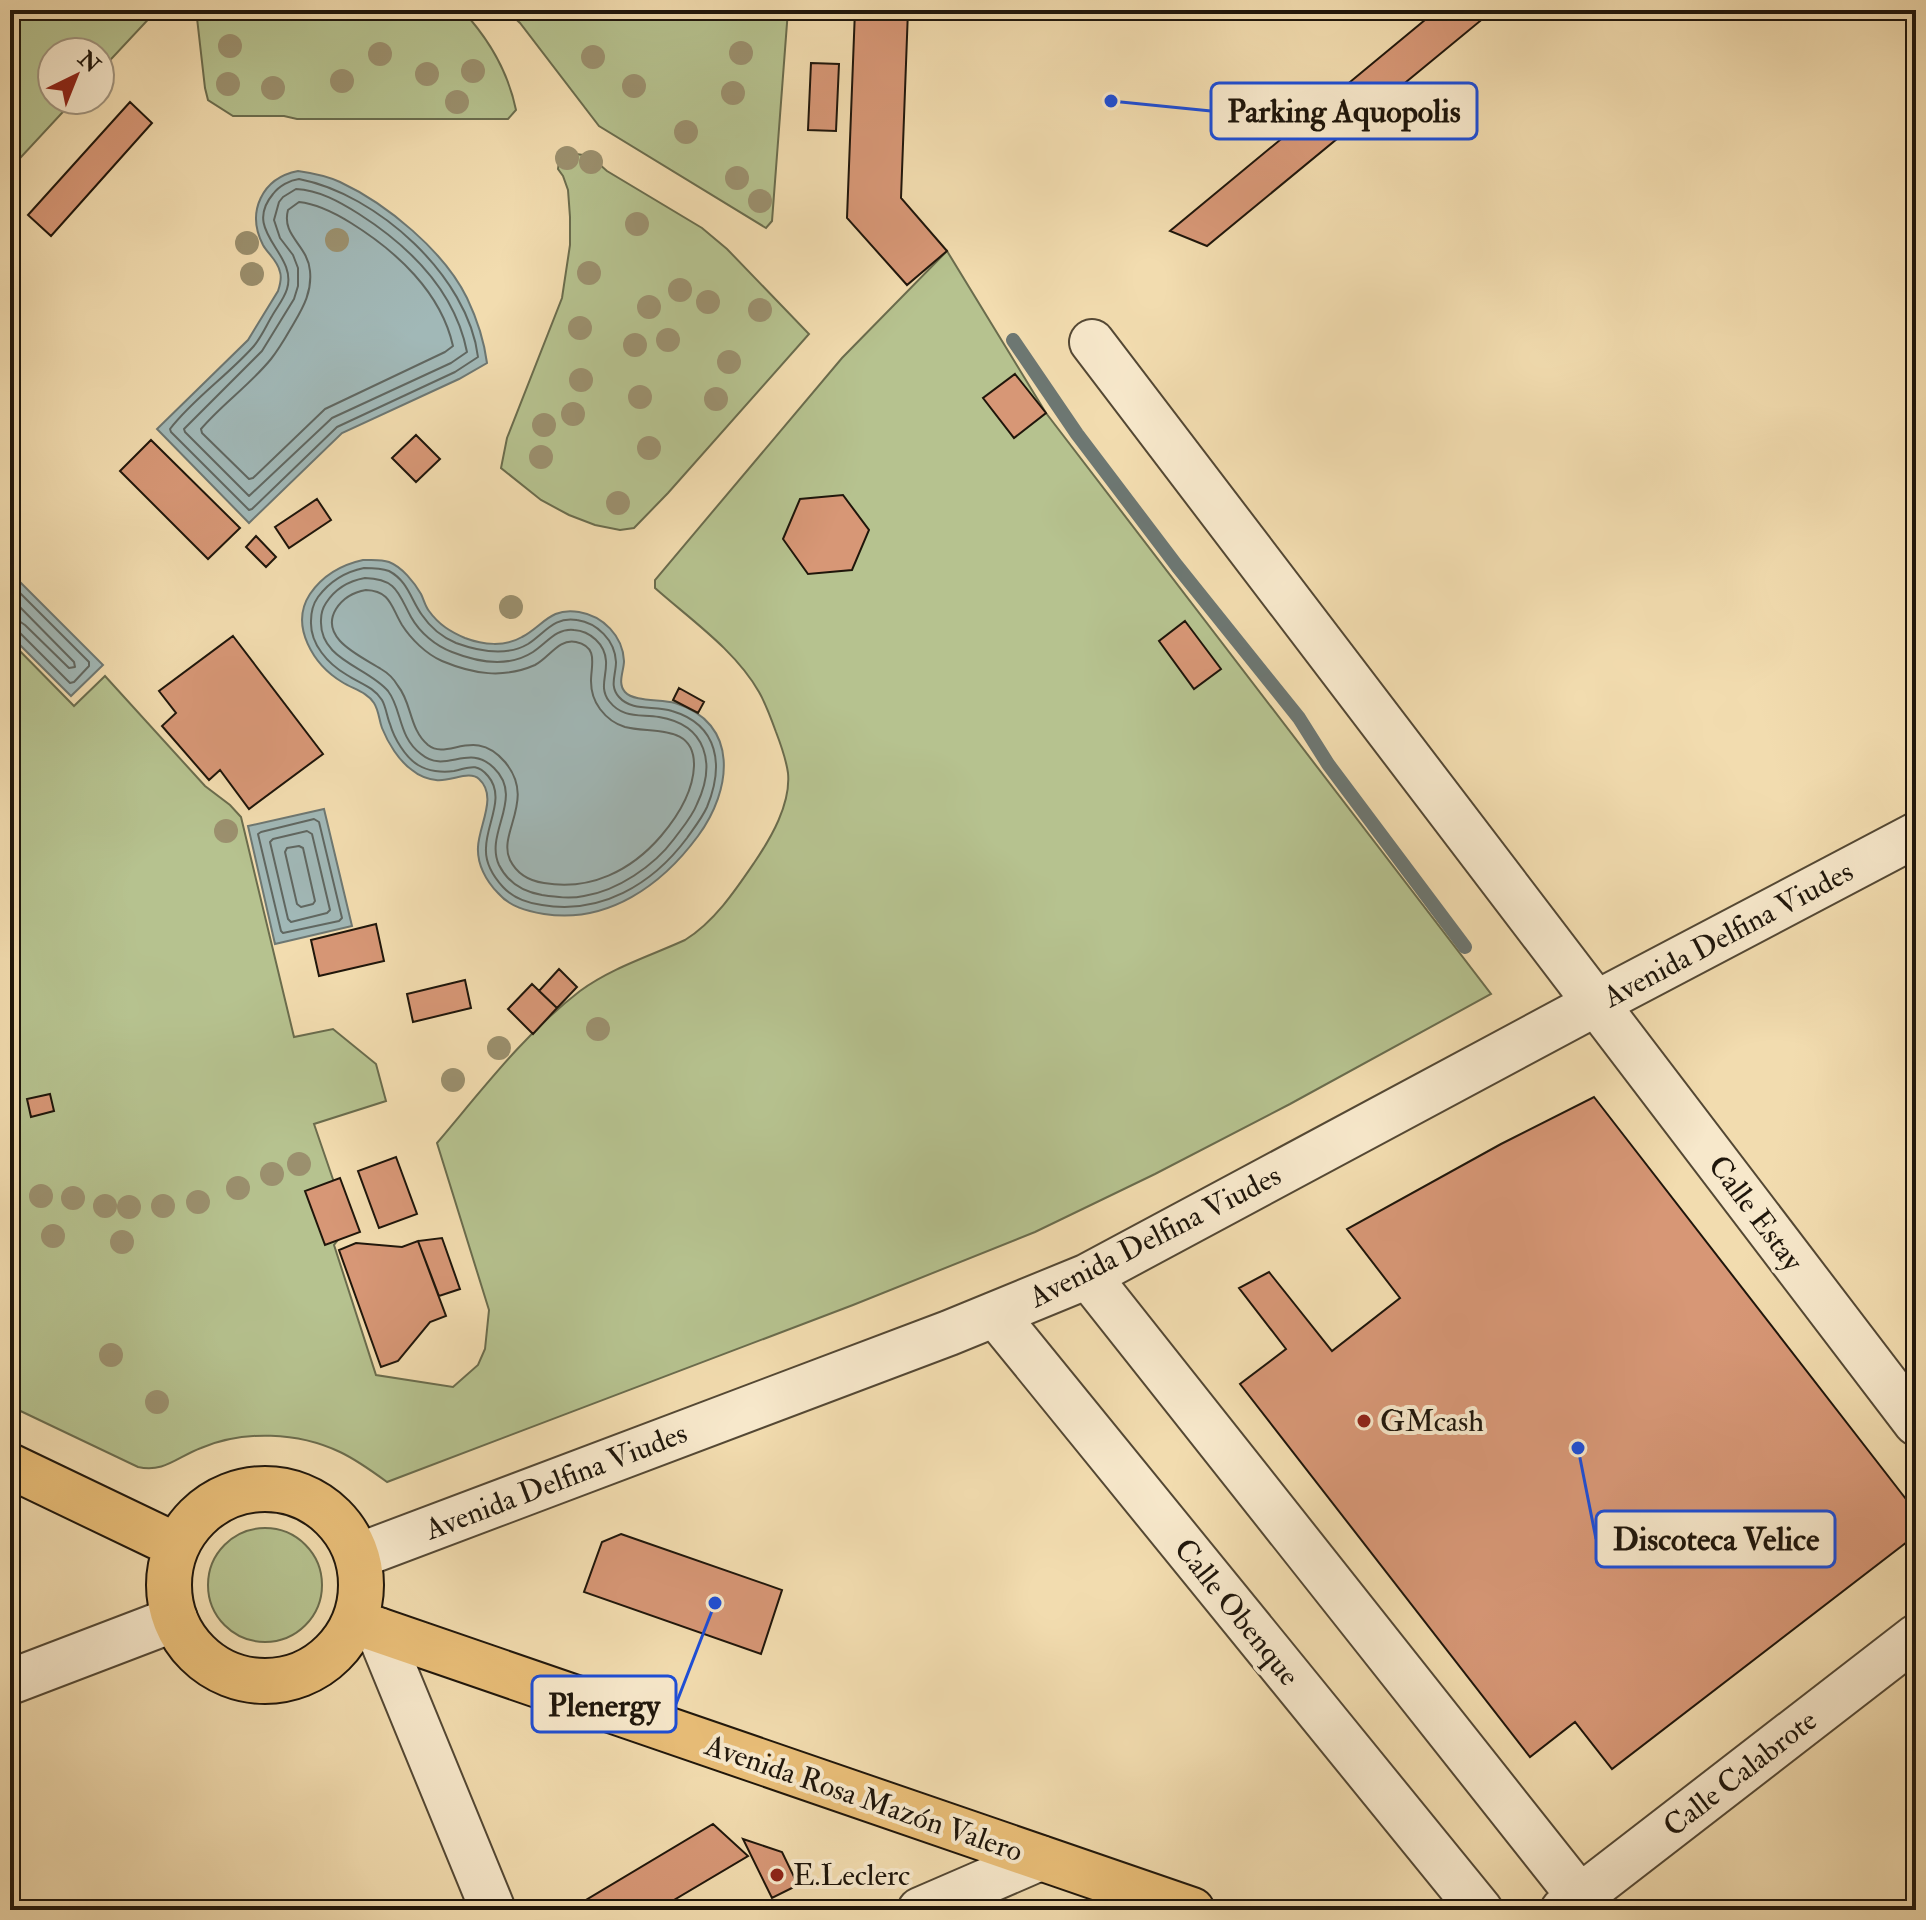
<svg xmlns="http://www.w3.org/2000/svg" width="1926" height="1920" viewBox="0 0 1926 1920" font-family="'IM FELL Double Pica',serif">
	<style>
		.green { fill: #b6c28f; stroke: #6a6c4d; stroke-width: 2 }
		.water { fill: #a1b8b7; stroke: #6d7772; stroke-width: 2 }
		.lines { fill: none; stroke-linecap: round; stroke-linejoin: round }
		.shore { stroke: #606761; stroke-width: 2 }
		.stream { stroke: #6d7772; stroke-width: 14 }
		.building { fill: #d79776; stroke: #1f160b; stroke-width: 2 }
		.minor-casing { stroke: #544834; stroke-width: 48 }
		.major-casing { stroke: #1f160b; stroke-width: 48 }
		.minor { stroke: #f7e8cb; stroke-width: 44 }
		.major { stroke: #e9be78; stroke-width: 44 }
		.tree { fill: #9b906e }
		.poi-dot { fill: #8f2418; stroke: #f7e8cb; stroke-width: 3 }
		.labels { text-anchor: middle; stroke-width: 8; stroke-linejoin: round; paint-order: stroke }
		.street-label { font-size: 30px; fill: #1f160b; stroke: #f7e8cb }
		.poi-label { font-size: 30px; fill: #1f160b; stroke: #f7e8cb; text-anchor: start }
		.leader { fill: none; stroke: #1d4ed8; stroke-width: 3 }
		.callout-dot { fill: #1d4ed8; stroke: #f7e8cb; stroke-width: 3 }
		.callout { fill: #f7e8cb; stroke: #1d4ed8; stroke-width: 3 }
		.callout-label { font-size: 32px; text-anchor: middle; font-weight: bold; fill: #1f160b }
	</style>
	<rect width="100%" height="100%" fill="#f2dcaf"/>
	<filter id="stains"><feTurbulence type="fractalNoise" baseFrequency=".0025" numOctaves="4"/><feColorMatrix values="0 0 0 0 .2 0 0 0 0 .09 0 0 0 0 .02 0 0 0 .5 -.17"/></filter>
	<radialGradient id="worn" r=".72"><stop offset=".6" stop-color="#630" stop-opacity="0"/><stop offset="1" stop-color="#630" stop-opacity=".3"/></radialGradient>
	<!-- green -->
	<path class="green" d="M10 10H157L100 71V52H52V100H74L10 169Z
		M208 10H462C489 39 508 71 516 110L508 119H297L284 116H233L208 100 205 88 197 18Z
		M506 10H788L772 221 766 228 599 126 520 23Z
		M569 153 590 156 607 171 702 228 727 249 809 334 668 493 634 528 620 530 595 525 569 515 541 500 501 468 507 438 562 298 570 245V217L568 190 563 176 558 169 559 162Z
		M947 251 1046 413 1491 994 1290 1104 1155 1174 1035 1232 853 1305 387 1482C372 1471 357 1460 340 1452 298 1432 244 1430 201 1448 177 1457 164 1473 138 1467L10 1406V641L74 706 105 676 205 786 230 805 241 817 294 1037 333 1029 376 1064 386 1101 314 1124 349 1226 334 1245 376 1375 453 1387 478 1365 485 1349 489 1310 437 1143C482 1090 525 1033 580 991 611 968 650 956 685 940 714 922 735 891 754 863 771 838 791 804 788 773 786 759 781 745 776 732 771 718 766 704 759 692 735 650 691 620 655 588V580L842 358Z
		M208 1585a57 57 0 1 1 114 0a57 57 0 1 1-114 0Z"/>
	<!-- water -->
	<path class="water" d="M298 171C312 173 327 176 340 182 387 204 444 251 467 298 477 319 484 340 487 363L459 379 342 433 249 523 157 429 248 340 278 291C280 285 282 278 280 272 278 261 268 254 263 245 246 212 262 178 298 171Z
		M363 560C371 560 381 559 389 562 402 567 414 582 421 594 424 600 425 606 429 611 439 625 451 632 465 638 483 645 505 647 522 637 543 626 550 607 579 612 603 616 623 636 624 661 624 671 617 683 625 692 634 702 661 699 675 703 740 723 732 790 698 836 662 885 608 924 544 914 527 911 510 907 498 893 486 881 477 864 478 847 479 825 498 796 479 779 469 770 451 782 436 780 428 779 418 775 412 770 399 761 388 743 382 728 379 720 379 711 374 703 367 692 353 689 342 682 314 665 289 626 310 594 323 575 340 565 363 560Z
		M10 572 103 665 71 696 10 635Z
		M324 809 352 926 275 944 248 826Z"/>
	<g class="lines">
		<!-- shore -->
		<path class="shore" d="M299 179C377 194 468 276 478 357L455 372 337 427 252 509 249 510 171 432 170 429C193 399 227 376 253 347 261 338 266 326 272 316 277 307 284 299 287 289 298 253 241 232 273 194 279 186 290 180 299 179Z
			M296 189C319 190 340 202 359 214 409 246 455 291 467 352L451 363 332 418 249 496 185 432 184 429 262 351 294 299 298 286V268L293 255 280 238 274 220 279 202 283 197Z
			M299 202C318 204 335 213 351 223 396 251 441 292 453 346L445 352 325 409 253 478 249 479 202 433 201 429C222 404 250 385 271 359 280 348 287 335 294 323 304 306 312 291 310 271 308 245 281 236 288 210Z
			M364 568C372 568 381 568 389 571 408 581 411 600 422 615 430 627 442 637 456 643 478 651 506 657 528 644 545 633 554 616 577 620 597 623 615 640 616 662 616 675 609 686 619 697 632 712 655 705 672 711 719 725 724 766 707 807 702 818 694 828 687 838 652 885 600 915 542 905 527 903 513 898 503 887 493 876 485 863 486 848 486 824 506 797 488 776 476 762 469 768 454 771 442 773 428 771 418 765 405 757 394 738 390 724 387 717 386 707 382 700 374 687 359 683 347 675 328 664 310 644 311 621 311 612 313 604 318 597 330 581 344 572 364 568Z
			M365 578C397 579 398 593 411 617 420 633 436 646 452 652 477 662 508 668 533 652 547 643 556 628 574 630 590 631 605 644 606 661 607 676 599 688 609 701 623 719 640 714 659 717 707 725 716 764 697 804 692 817 682 828 674 839 654 866 617 891 584 896 570 899 556 897 542 895 524 892 508 883 499 865 484 833 525 798 494 768 468 742 446 775 421 754 398 737 402 709 388 691 368 667 319 660 321 620 321 614 322 609 326 603 335 589 348 581 365 578Z
			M10 583 89 662V666L74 682 70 683 19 632 10 630
			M366 590C391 591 391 607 402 625 411 639 426 654 442 661 473 674 503 679 535 665 549 658 559 638 576 642 599 647 591 665 591 681 591 692 594 701 600 709 606 717 615 724 625 727 651 734 695 723 694 766 693 793 678 816 661 836 631 871 590 891 544 883 530 881 517 874 510 860 497 833 537 800 505 762 474 726 448 761 428 745 409 729 412 703 398 686 394 679 388 673 381 669 363 657 318 639 336 609 343 598 354 592 366 590Z
			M10 597 74 662 75 667 69 668 25 625 19 621 10 620
			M314 819 319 822 342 918 339 921 283 933 281 931 258 834 261 832Z
			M307 831 312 834 330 910 327 913 291 922 288 919 270 842 273 839Z
			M299 846 303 848 315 901 313 904 301 907 297 904 285 852 287 848Z"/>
		<!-- stream -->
		<path class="stream" d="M1013 340 1077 434 1177 566 1299 718 1328 764 1465 947"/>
	</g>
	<!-- building -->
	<path class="building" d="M855 10H908L901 198 947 251 907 285 847 218Z
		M1437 10H1483L1485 17 1207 246 1170 231Z
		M811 63 839 64 836 131 808 130Z
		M130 102 152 123 51 236 28 215Z
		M1015 374 1046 413 1014 438 983 398Z
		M416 435 440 459 416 482 392 458Z
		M151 440 240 528 208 559 120 471Z
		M843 495 869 530 852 570 808 574 783 539 800 499Z
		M317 499 331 520 289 548 275 527Z
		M256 536 276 557 266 567 246 547Z
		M1185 621 1221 669 1194 689 1159 641Z
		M233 636 323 754 249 809 220 770 209 780 162 726 176 713 159 691Z
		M679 688 704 702 698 713 673 700Z
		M376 924 384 961 319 976 311 940Z
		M559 969 577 987 557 1008 539 991Z
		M465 980 471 1008 413 1022 407 994Z
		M532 984 557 1008 533 1034 508 1009Z
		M50 1094 54 1111 31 1117 27 1099Z
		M1594 1097 1916 1512V1535L1612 1769 1575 1722 1530 1757 1240 1384 1286 1349 1239 1288 1269 1272 1332 1351 1400 1298 1347 1229 1501 1144Z
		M396 1157 417 1214 379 1228 358 1171Z
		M340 1178 360 1232 325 1245 305 1191Z
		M442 1238 460 1289 439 1296 418 1241Z
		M418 1241 446 1316 430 1322 398 1361 381 1367 339 1250 356 1243 402 1247Z
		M621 1534 782 1590 761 1654 584 1592 602 1542Z
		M713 1824 748 1856 657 1910H597L586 1900Z
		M743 1839 782 1852 798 1885 772 1898Z"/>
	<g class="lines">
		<!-- minor casing -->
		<g class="minor-casing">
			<path id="minor" d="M1092 342 1916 1423
				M1088 1276 1580 1897
				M995 1314 1480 1910
				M358 1556 949 1333 1088 1276 1595 1004 1916 835
				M378 1630 493 1910
				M10 1682 175 1619
				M920 1910 1040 1858
				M1563 1910 1916 1637"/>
		</g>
		<!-- major casing -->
		<g class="major-casing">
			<path id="major" d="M10 1466 177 1546
				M169 1585a96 96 0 1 1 192 0a96 96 0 1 1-192 0Z
				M355 1622 1192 1910"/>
		</g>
		<!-- minor -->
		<use href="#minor" class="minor"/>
		<!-- major -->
		<use href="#major" class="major"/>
	</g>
	<!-- trees -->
	<g class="tree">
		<circle cx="230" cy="46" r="12"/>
		<circle cx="741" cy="53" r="12"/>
		<circle cx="380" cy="54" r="12"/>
		<circle cx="593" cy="57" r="12"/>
		<circle cx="473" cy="71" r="12"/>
		<circle cx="427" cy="74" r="12"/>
		<circle cx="342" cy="81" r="12"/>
		<circle cx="228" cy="84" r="12"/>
		<circle cx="634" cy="86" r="12"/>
		<circle cx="273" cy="88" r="12"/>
		<circle cx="733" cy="93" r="12"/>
		<circle cx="457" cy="102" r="12"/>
		<circle cx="686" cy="132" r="12"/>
		<circle cx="567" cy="158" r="12"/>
		<circle cx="591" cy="162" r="12"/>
		<circle cx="737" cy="178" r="12"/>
		<circle cx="760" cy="201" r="12"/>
		<circle cx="637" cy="224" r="12"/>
		<circle cx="337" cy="240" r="12"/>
		<circle cx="247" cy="243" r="12"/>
		<circle cx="589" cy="273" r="12"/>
		<circle cx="252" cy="274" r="12"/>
		<circle cx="680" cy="290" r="12"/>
		<circle cx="708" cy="302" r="12"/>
		<circle cx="649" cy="307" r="12"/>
		<circle cx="760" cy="310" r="12"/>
		<circle cx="580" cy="328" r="12"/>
		<circle cx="668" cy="340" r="12"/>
		<circle cx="635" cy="345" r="12"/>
		<circle cx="729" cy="362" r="12"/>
		<circle cx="581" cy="380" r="12"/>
		<circle cx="640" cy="397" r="12"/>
		<circle cx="716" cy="399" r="12"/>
		<circle cx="573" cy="414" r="12"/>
		<circle cx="544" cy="425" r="12"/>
		<circle cx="649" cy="448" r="12"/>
		<circle cx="541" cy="457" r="12"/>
		<circle cx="618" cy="503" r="12"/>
		<circle cx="511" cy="607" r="12"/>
		<circle cx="226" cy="831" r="12"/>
		<circle cx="598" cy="1029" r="12"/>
		<circle cx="499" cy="1048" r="12"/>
		<circle cx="453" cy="1080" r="12"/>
		<circle cx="299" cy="1164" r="12"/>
		<circle cx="272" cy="1174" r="12"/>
		<circle cx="238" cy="1188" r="12"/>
		<circle cx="41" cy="1196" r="12"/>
		<circle cx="73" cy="1198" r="12"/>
		<circle cx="198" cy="1202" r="12"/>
		<circle cx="105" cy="1206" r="12"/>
		<circle cx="163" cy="1206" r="12"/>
		<circle cx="129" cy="1207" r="12"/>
		<circle cx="53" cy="1236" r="12"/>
		<circle cx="122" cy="1242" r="12"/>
		<circle cx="111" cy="1355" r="12"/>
		<circle cx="157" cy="1402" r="12"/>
	</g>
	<!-- markers -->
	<g class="poi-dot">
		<circle cx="1364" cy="1421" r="8"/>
		<circle cx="777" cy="1875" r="8"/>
	</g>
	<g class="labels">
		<!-- street labels -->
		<g class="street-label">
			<text transform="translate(1728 934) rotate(-28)" y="10">Avenida Delfina Viudes</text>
			<text transform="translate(1756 1213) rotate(53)" y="10">Calle Estay</text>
			<text transform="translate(1155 1236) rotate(-27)" y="10">Avenida Delfina Viudes</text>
			<text transform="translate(556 1481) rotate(-21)" y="10">Avenida Delfina Viudes</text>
			<text transform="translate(1237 1612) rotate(51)" y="10">Calle Obenque</text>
			<text transform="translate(1740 1773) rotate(-38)" y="10">Calle Calabrote</text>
			<text transform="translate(864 1798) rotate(19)" y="10">Avenida Rosa Mazón Valero</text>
		</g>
		<!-- poi labels -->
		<g class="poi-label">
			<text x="1380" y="1431">GMcash</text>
			<text x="793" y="1885">E.Leclerc</text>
		</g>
	</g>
	<!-- callouts -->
	<path class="leader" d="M1111 101L1211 111M1578 1448L1596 1539M715 1603L676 1704"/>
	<g class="callout-dot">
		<circle cx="1111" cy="101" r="8"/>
		<circle cx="1578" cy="1448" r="8"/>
		<circle cx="715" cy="1603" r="8"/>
	</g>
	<g class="callout">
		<rect x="1211" y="83" width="266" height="56" rx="8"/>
		<rect x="1596" y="1511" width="239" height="56" rx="8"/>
		<rect x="532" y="1676" width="144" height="56" rx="8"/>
	</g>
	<g class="callout-label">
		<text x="1344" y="122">Parking Aquopolis</text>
		<text x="1716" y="1550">Discoteca Velice</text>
		<text x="604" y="1716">Plenergy</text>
	</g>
	<!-- margin -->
	<rect width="1926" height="1920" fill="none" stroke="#f2dcaf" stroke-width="40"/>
	<rect x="12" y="12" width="1902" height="1896" fill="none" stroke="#1f160b" stroke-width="4"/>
	<rect x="20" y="20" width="1886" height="1880" fill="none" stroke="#1f160b" stroke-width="2"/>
	<!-- north arrow -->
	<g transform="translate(76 76) rotate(43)"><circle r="38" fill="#f7e8cb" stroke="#a1947e" stroke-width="2"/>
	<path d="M0-6L14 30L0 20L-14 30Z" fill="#8f2418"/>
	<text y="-12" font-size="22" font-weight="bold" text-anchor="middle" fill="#1f160b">N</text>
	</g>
	<rect width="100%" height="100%" filter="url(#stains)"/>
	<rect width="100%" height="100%" fill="url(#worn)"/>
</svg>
